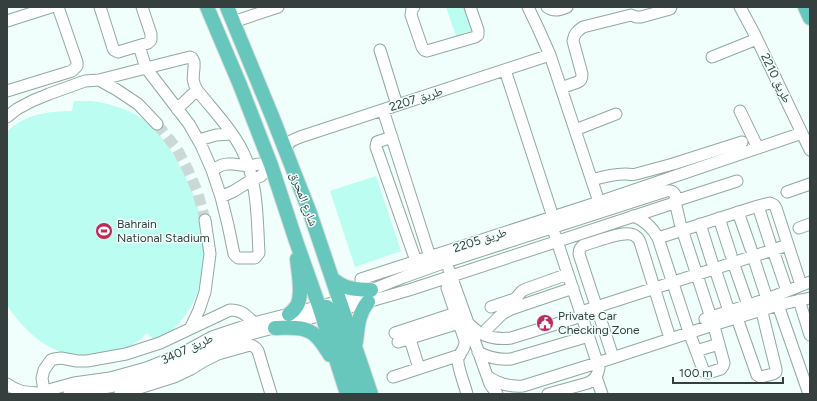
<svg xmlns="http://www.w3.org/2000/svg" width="817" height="401" viewBox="0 0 817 401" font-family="Figtree,'Noto Naskh Arabic',sans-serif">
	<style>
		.green { fill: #bbfdf0 }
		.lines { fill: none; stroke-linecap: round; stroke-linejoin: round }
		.minor-tunnel { stroke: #cbd9d6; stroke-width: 11; stroke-dasharray: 11 5.5; stroke-linecap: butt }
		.minor-casing { stroke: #91a8a3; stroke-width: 13 }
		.major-casing { stroke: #dbdcdc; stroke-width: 16 }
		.minor { stroke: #fff; stroke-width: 11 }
		.major { stroke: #68c7bc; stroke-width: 14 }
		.labels { text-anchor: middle; stroke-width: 3; stroke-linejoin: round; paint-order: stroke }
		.street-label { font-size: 12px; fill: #353f3d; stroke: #f0fffc }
		.poi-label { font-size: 12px; fill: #353f3d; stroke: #f0fffc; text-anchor: start }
	</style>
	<rect width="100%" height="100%" fill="#f0fffc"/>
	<!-- green -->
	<path class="green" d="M446 7H466L473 30 456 36Z
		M74 101C79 101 85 101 90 101 106 102 131 110 144 120 162 134 175 155 185 176 188 183 191 189 194 196 203 218 206 253 202 277 199 293 190 311 179 323 173 331 164 337 156 342L147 333C134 346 127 348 110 353 105 354 100 357 95 357 91 357 87 357 83 356 48 354 26 333 7 305V132C24 114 49 111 72 111Z
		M376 176 401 251 355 267 330 191Z"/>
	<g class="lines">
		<!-- minor-tunnel -->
		<path class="minor-tunnel" d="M157 124 177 149 188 170 198 193 205 220"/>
		<!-- minor casing -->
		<g class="minor-casing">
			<path id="minor" d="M100 7 113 48 114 50 118 52 148 43 151 40V34L142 7
				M414 7 412 9 411 15 422 47 424 50 427 51 475 37 478 35V30L470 7
				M528 7 538 28 550 55 599 202
				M547 7C554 12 560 10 567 7
				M740 7 754 33 810 150
				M7 21 51 7
				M233 22 278 7
				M380 50 397 105
				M190 57 192 58 194 62C195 74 190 78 197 90 212 109 230 127 241 148 258 180 257 218 259 253L255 258H238L234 254 228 225 221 197 212 170 201 145 189 124 146 68Z
				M712 57 757 39
				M505 70 553 217
				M99 80 117 90 138 104 157 124
				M561 88 578 82C581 81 582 78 582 74L573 41C574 34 577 31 583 27L631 15 636 17H641L670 9 671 7
				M7 91 72 71 77 66V62L58 7
				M177 109 197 90
				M383 110 430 257
				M740 111 758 148
				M7 117 17 109 32 101 49 94 85 81 99 80 146 68 139 46
				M575 130 616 114
				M392 137 377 142 376 147 416 261
				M199 140 216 135 232 134
				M285 148 291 141 300 137 550 55
				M212 170 222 165 227 164H233L249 166 259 164 271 165
				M592 180C602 177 614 174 625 174 629 174 632 175 636 174L673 164 742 142
				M787 192 810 184
				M221 197 234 191 253 179 261 176 271 165
				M758 206 770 243
				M738 212 751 249
				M633 216C645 220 652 227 658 238L689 332 704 372 708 373 721 369 723 366 724 363 715 330 680 223 675 201 737 181
				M719 218 731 255
				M700 224 712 262
				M799 228 810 224
				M658 238 758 206 770 203 774 205 776 208 801 285
				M773 250 787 291
				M753 256 767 299
				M733 262 748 305
				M715 269 729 311
				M449 270 490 384 497 394
				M361 279 599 202 802 133
				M447 288 465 341C466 350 459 352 458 359 457 366 465 386 467 394
				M799 300 810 335
				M778 305 809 394
				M491 307 515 299 522 291 526 289 568 274
				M581 312 788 245
				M737 318 757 375 761 377 773 374 776 372V369L760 304
				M705 319 767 299 810 282
				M469 324C480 336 495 340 511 338L582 316
				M190 329 199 310 205 292 210 254 205 220
				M395 333 456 313
				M408 333 419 368
				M482 334 502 314 511 309 573 288
				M398 342 459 323
				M611 351 579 254C579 250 580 247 584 245 596 242 624 230 634 235 637 237 639 239 640 242L668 332
				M696 351 719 344
				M478 352C489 358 499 360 511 359L589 336
				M487 376C498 384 509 387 523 386L597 363 713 325 778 305 810 298
				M393 377 460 355
				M596 377 602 394
				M7 384C18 392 24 392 37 393
				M44 391 42 378 44 370 51 360 54 359 61 358 77 361H87L126 354 160 343 230 310C242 310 246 315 254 323
				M34 394 74 383 110 378 146 368 179 355 212 337 254 323 340 301 371 290 404 277 446 262 666 191C673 190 677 194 675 201L671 204 409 290 322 315 224 341 207 348 176 365 133 381 114 386 69 394
				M120 394 174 377 191 369 204 361 218 354 250 345C254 346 256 347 258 351L271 394
				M548 394 588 383C595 380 598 375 599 368L555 235"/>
		</g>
		<!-- major casing -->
		<g class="major-casing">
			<path id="major" d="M207 7 240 85 271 165 296 241 319 306 347 394
				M227 7 272 116 310 213 371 394
				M805 7 810 18
				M333 279C346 290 355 289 371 290
				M319 306 327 307 332 312 360 394
				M289 314C292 312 294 310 296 307 304 296 298 272 297 259
				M275 328C289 328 306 325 317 337 322 342 326 349 330 355
				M356 342C358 327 358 314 368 302"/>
		</g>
		<!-- minor -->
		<use href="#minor" class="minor"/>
		<!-- major -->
		<use href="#major" class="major"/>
	</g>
	<!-- icons -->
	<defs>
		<g id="stadium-disc" transform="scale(0.9)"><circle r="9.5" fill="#bc2d59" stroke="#f0fffc"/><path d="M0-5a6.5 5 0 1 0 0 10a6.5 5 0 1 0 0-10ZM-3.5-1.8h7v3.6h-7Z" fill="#fff"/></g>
		<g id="civic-disc" transform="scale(0.9)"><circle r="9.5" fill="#bc2d59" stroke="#f0fffc"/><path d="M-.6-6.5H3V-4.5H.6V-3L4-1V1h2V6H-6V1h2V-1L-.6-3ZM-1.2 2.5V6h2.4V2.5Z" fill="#fff"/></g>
	</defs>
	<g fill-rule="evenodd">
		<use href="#stadium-disc" x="104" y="231"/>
		<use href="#civic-disc" x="545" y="323"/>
	</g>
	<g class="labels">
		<!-- street labels -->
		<g class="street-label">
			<text transform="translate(776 78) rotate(64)" y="4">طريق 2210</text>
			<text transform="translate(416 99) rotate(-18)" y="4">طريق 2207</text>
			<text transform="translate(304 199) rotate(69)" y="4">شارع المحرق</text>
			<text transform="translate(480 240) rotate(-18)" y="4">طريق 2205</text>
			<text transform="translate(187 349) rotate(-25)" y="4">طريق 3407</text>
		</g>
		<!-- poi labels -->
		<g class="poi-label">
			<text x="117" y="228">Bahrain<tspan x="117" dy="14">National Stadium</tspan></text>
			<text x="558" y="320">Private Car<tspan x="558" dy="14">Checking Zone</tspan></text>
		</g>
	</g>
	<!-- border -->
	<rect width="817" height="401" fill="none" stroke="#353f3d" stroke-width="16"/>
	<!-- scale -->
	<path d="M673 377v6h110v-6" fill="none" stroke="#353f3d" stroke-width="2"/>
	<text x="679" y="377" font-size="12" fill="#353f3d" stroke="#f0fffc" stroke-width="3" paint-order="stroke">100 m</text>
</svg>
